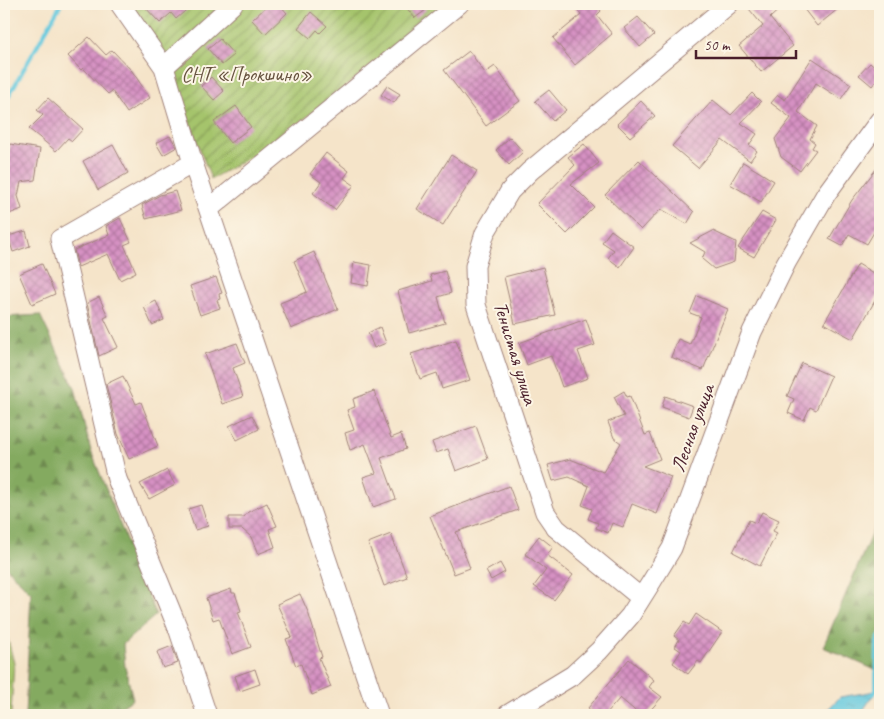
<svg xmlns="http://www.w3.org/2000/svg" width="884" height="719" viewBox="0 0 884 719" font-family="Caveat,sans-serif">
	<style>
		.grass { fill: url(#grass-tufts); stroke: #78724c }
		.forest { fill: url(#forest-firs); stroke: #676446 }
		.garden { fill: url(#garden-furrows); stroke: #78724c }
		.water { fill: url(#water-ripples); stroke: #567484 }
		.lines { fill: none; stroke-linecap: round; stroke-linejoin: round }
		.stream { stroke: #61c8de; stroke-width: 4 }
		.building { fill: url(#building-cross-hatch) }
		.minor-casing { stroke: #a0827a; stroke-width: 21 }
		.minor { stroke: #fff; stroke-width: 19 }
		.labels { text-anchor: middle; stroke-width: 4; stroke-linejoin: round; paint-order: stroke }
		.park-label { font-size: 20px; fill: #65513e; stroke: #fcf5e5 }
		.street-label { font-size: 20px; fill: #4a1f2b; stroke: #fcf5e5 }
	</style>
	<defs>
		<pattern id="grass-tufts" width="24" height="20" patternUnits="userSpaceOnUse" patternTransform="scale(1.25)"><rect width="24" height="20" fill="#a5c46c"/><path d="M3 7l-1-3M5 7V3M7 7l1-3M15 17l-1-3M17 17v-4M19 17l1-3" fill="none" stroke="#889f59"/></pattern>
		<pattern id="forest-firs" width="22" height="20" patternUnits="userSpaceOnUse" patternTransform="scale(1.25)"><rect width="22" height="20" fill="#84aa60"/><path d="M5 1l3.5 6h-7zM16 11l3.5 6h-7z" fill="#6e8a4f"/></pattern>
		<pattern id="garden-furrows" width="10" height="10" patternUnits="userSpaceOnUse" patternTransform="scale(1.25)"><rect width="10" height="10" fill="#a5c46c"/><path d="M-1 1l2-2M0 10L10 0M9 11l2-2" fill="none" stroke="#889f59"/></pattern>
		<pattern id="water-ripples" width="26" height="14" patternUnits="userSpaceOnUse" patternTransform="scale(1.25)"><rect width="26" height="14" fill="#61c8de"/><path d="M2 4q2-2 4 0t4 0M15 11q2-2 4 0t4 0" fill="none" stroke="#56abbf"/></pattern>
		<pattern id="building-cross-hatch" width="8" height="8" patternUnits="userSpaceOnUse" patternTransform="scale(1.25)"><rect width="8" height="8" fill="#d691c3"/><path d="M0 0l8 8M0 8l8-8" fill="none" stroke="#b0769f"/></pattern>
	</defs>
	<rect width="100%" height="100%" fill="#fcf5e5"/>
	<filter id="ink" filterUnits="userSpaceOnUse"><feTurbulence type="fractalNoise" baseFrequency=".02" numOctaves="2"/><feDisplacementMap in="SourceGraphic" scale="10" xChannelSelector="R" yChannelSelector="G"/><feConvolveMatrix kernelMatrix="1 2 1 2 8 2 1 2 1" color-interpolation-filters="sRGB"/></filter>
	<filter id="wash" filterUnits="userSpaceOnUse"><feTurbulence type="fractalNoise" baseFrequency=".0096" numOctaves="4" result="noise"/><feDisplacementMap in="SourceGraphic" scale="20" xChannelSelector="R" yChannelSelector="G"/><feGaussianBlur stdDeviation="1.12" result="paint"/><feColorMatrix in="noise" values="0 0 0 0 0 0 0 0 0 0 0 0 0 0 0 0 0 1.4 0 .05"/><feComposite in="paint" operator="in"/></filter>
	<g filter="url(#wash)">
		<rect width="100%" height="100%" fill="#f5e4c9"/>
		<!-- grass -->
		<path class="grass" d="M4 624 14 663 11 715H4Z"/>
		<!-- forest -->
		<path class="forest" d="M40 315 75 388 91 451 156 615 123 644 125 667 133 699 110 715H25L31 593 4 565V317Z
			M880 514V672L823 647Z"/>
		<!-- garden -->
		<path class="garden" d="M130 4H449L274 143 211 179 180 96Z"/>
		<!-- water -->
		<path class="water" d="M876 691 860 715H822L840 697Z"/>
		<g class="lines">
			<!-- stream -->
			<path class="stream" d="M4 104 61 4
				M873 694 876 691 877 642 880 635"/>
		</g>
		<g id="blocks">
			<!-- building -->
			<path class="building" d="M142 4H193L176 19 171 13 160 23Z
				M269 4H279L287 13 265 34 252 20Z
				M403 4H421L426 10 415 18Z
				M572 4H596L601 11 597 15 612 34 575 65 553 38 581 15Z
				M745 4H785L770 18 793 46 761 72 739 46 763 26Z
				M800 4H844L817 26Z
				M311 12 327 26 320 33 317 30 310 38 298 28Z
				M638 17 654 35 640 47 624 28Z
				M89 37 106 55 112 50 132 71 150 98 127 113 112 91 108 94 83 68 81 70 68 56Z
				M220 39 234 55 222 65 208 49Z
				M469 51 485 73 495 66 520 101 486 126 444 70Z
				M812 58 851 84 841 99 816 83 798 112 817 126 810 139 815 143 812 148 816 150 800 171 781 157 775 139 791 118 771 103 778 95 785 100Z
				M870 63 880 72V76L872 86 859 75Z
				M211 77 224 91 214 100 201 86Z
				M387 86 400 94 394 103 381 95Z
				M549 90 566 110 553 121 535 101Z
				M752 93 761 102 741 123 757 134 749 145 757 151 750 161 722 140 698 168 672 146 713 100 731 115Z
				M48 98 83 129 72 141 68 138 56 151 29 129 43 115 37 110Z
				M641 101 655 116 630 137 617 124Z
				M236 106 251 127 230 143 214 122Z
				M170 136 177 147 163 155 156 143Z
				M510 137 523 152 509 165 496 150Z
				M10 144 40 149 35 180 21 182 18 196 22 209 4 216V182Z
				M584 144 599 163 571 184 594 207 567 234 537 204 575 165 568 157Z
				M113 145 128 173 98 190 83 161Z
				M326 153 349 171 344 178 354 185 335 210 313 193 321 182 310 174Z
				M451 155 477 171 443 225 417 209Z
				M639 160 694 212 687 224 661 209 641 230 605 195Z
				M743 162 774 181 761 202 730 184Z
				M880 164V222L867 244 849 234 842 246 829 239 852 200Z
				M175 191 181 210 146 219 142 205 160 195Z
				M762 212 776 220 754 257 738 248Z
				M120 218 131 242 124 245 136 272 120 280 108 254 78 267 74 250 109 235 106 226Z
				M611 230 634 247 620 267 608 258 614 250 602 242Z
				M26 231 30 246 13 252 8 236Z
				M713 231 736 242 734 262 714 269 702 259 705 252 690 243Z
				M314 252 338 309 291 329 280 303 307 292 294 261Z
				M354 262 371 265 368 286 351 283Z
				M42 264 55 294 32 304 19 274Z
				M858 264 880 277V292L853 339 824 323Z
				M543 267 555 315 515 324 504 277Z
				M445 271 451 293 438 297 445 323 409 333 398 291 432 281 430 275Z
				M216 277 222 293 219 294 220 299 217 300 220 308 200 315 190 286Z
				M697 296 728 309 703 370 671 357 678 339 690 344 701 317 690 313Z
				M99 297 108 316 104 318 118 347 99 356 87 303Z
				M156 301 164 320 152 325 144 307Z
				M586 319 595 345 578 351 588 378 562 387 551 356 527 365 519 343Z
				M380 327 386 343 374 348 368 333Z
				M456 340 470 380 442 389 437 373 420 379 411 354Z
				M237 343 245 363 233 368 243 397 222 404 205 354Z
				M802 363 831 376 816 410 810 407 804 420 788 413 794 399 787 396Z
				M123 376 136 404 141 402 158 446 129 459 118 434 106 384Z
				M374 391 391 438 401 434 406 449 381 458 396 499 373 507 363 477 376 473 365 444 350 450 345 433 354 430 347 410 355 407 353 399Z
				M624 391 627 397 630 396 645 435 650 433 660 459 643 466 671 477 657 514 632 504 623 527 612 523 608 533 596 528 598 523 588 519 592 509 582 505 589 486 569 477 553 481 548 465 570 459 603 472 621 443 614 438 608 422 624 416 614 397Z
				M665 396 693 406 689 417 662 407Z
				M252 415 259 429 237 440 229 426Z
				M476 426 488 459 456 471 448 449 436 453 432 442Z
				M167 470 175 485 149 499 140 484Z
				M509 486 518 510 456 532 470 568 454 574 430 516Z
				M267 503 277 526 269 529 275 547 258 554 251 537 242 529H229V517H244L248 512Z
				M201 505 208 526 195 530 188 509Z
				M762 512 779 520 773 531 777 533 760 566 733 552 749 520 756 523Z
				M391 534 407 577 384 586 368 543Z
				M539 536 553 547 547 555 573 575 554 600 534 586 546 570 525 554Z
				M500 563 505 572 491 580 486 571Z
				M231 589 232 593H235L241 611 238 612 251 647 232 654 219 618 213 620 206 598Z
				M300 594 308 612 322 657 319 658 331 687 312 695 301 664 296 666 286 639 292 637 277 604Z
				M696 614 722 632 701 663 698 661 688 674 673 663 681 651 675 647 679 640 674 636 684 622 689 625Z
				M172 646 178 663 163 668 157 652Z
				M629 659 654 680 649 687 662 697 646 715H640L620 698 605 715H597L588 708Z
				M255 669 260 684 240 691 235 676Z"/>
		</g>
	</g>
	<g filter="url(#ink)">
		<use href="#blocks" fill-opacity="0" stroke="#a0827a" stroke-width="1"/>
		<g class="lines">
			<!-- minor casing -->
			<g class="minor-casing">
				<path id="minor" d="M120 4 164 67 193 163 379 715
					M164 67 233 4
					M193 163 60 239 117 479 179 631 207 715
					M210 208 459 4
					M640 597 556 528 545 512 476 305 475 266 485 233 510 191 530 171 729 4
					M507 715 573 675 599 651 630 616 652 581 672 548 752 332 786 263 826 194 880 120"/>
			</g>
			<!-- minor -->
			<use href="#minor" class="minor"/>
		</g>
	</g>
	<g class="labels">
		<!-- park labels -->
		<g class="park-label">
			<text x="247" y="81">СНТ «Прокшино»</text>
		</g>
		<!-- street labels -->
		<g class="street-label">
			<text transform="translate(516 353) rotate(73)" y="7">Тенистая улица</text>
			<text transform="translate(692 428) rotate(-70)" y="7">Лесная улица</text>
		</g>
	</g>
	<!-- margin -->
	<rect width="884" height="719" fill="none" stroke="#fcf5e5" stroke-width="20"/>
	<!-- scale -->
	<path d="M696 50v8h100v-8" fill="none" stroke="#4a1f2b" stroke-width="2.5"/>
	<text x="704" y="50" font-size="15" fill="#4a1f2b" stroke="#fcf5e5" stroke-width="4" paint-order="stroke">50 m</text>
</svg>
